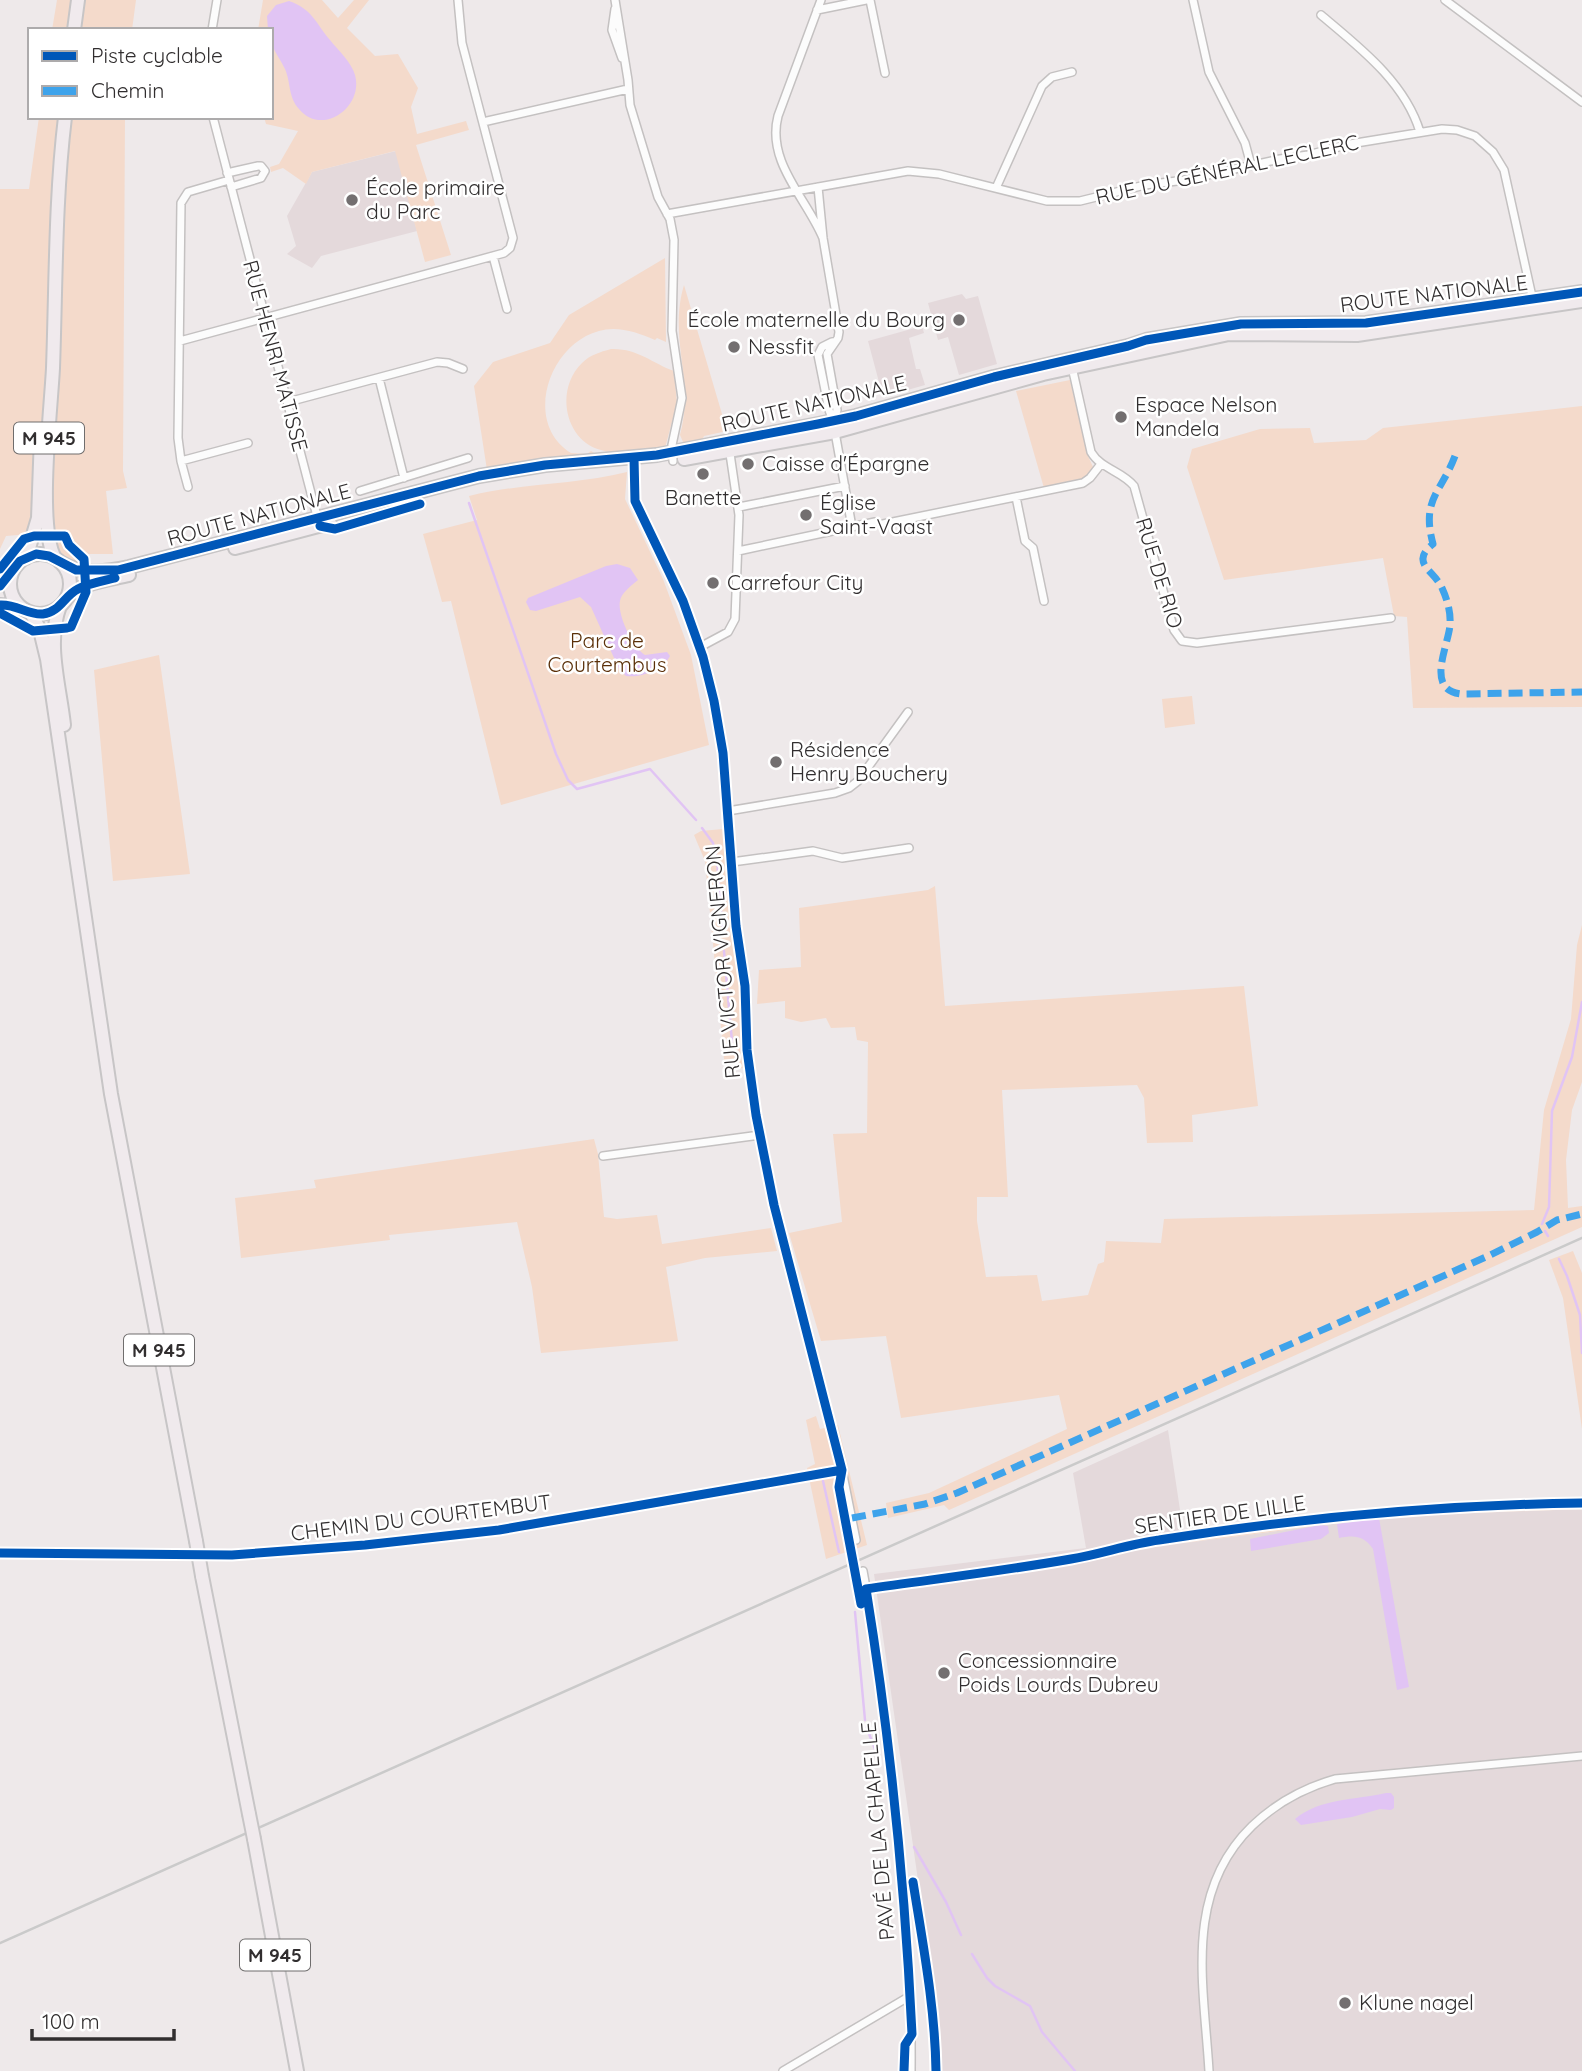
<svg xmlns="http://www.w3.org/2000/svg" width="1582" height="2071" viewBox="0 0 1582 2071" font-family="Quicksand,sans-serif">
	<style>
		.built { fill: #e4d9db }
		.green { fill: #f4dacb }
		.water { fill: #e1c4f4 }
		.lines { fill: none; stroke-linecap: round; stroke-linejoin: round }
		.stream { stroke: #e1c4f4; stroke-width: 2.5 }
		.street-casing { stroke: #c4c1c1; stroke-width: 10 }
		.primary-casing { stroke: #c7c5c6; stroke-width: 16 }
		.street { stroke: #fcfcfc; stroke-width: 7 }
		.primary { stroke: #f0eaed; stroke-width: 12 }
		.rail { stroke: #cacaca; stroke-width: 2.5 }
		.primary-bridge-casing { stroke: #c7c5c6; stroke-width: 16; stroke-linecap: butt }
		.primary-bridge { stroke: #f0eaed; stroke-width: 12 }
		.quiet { stroke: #3ea3eb; stroke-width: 7; stroke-dasharray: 14 7; stroke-linecap: butt }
		.cycleway-casing { stroke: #fff; stroke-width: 13 }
		.cycleway { stroke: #0057b8; stroke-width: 9 }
		.poi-dot { fill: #736f70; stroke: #fff; stroke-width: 2.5 }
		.labels { text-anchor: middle; stroke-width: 5; stroke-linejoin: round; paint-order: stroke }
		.shield { fill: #fff; stroke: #6f6d6d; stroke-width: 2 }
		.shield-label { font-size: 19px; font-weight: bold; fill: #312e2f }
		.street-label { font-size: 21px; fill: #312e2f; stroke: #fff }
		.poi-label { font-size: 21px; fill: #312e2f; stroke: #fff; text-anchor: start }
		.park-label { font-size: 21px; fill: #5a2f08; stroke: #fff }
	</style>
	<rect width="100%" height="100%" fill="#eee9ea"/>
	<!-- built -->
	<path class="built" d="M396 151 417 231 321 256 312 268 287 254 296 246 287 216 312 172Z
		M962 294 966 299 978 296 997 364 959 375 948 337 938 340 928 303Z
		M922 326 924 333 909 338 916 369H920L925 385 883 397 868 341Z
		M1168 1430 1185 1543 1393 1516 1582 1509V2071H941L924 1922 874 1574 1086 1548 1073 1473Z"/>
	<!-- green -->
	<path class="green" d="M57 0H136L132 30H52Z
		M263 0H322L338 18 354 0H369L347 28 375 56 398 54 418 88 411 107 417 134 466 121 469 130 416 145 451 255 425 262 395 151 312 172 306 184 283 168 271 172 270 167 279 164 298 131 266 124 264 117H271V30H258Z
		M39 117H125L123 471 127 488 106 491 113 554H87V564L66 560 56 546 52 532 6 536 0 549V189H29Z
		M665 258 666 342 657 338 655 340C641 334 628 329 613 329 554 330 518 420 571 453L587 454 591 451 599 456 487 470 474 386 493 362 550 343 569 315Z
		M684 285 727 431 704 436 701 443 683 442 680 435C695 380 668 339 684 285Z
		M611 349C637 348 652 363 674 371L677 403 665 448C644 451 623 457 601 450 564 440 555 389 582 363 590 355 600 352 611 349Z
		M1070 380 1088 456 1093 467 1084 479 1044 488 1016 391Z
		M1582 406V707L1413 708 1407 617 1394 616 1383 558 1224 580 1187 467 1192 449 1260 429 1310 428 1314 443 1366 440 1383 428Z
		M627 472 625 499 663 579 691 655 709 745 501 805 451 601 442 602 423 534 477 520 469 496C521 483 575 485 627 472Z
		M159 655 190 874 113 881 94 670Z
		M1192 696 1195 724 1165 728 1162 699Z
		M723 829 741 969 744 1068 725 1069 705 861 694 835 701 831Z
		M935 886 945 1006 1244 986 1258 1106 1192 1115 1193 1142 1147 1143 1144 1098 1137 1085 1002 1090 1008 1197H977V1221L986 1277 1037 1275 1042 1301 1088 1295 1098 1264 1104 1262 1106 1241 1161 1243 1164 1219 1534 1210 1544 1110 1571 1019 1577 945 1582 925V1082L1572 1110 1566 1160 1568 1208 1582 1206V1227L949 1510 944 1505 888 1518 886 1503 929 1493 1067 1429 1059 1395 901 1418 886 1336 821 1341 789 1233 842 1222 833 1134 867 1133 868 1042 857 1040 855 1027 831 1028 826 1018 801 1022 785 1018V1001L757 1004 759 970 801 967 799 908 928 890Z
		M594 1139 598 1154 604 1217 617 1219 657 1215 662 1244 771 1228 777 1251 705 1258 666 1267 678 1341 541 1353 532 1287 517 1222 389 1235 390 1240 241 1258 235 1198 316 1188 314 1180Z
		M1573 1251 1582 1273V1429L1563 1298 1549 1260Z
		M816 1416 820 1429 838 1425 867 1545 826 1559 807 1468 815 1464 806 1420Z
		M1582 1498V1509L1393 1516 1184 1543 1183 1531 1309 1515 1442 1503Z"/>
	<!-- water -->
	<path class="water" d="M289 1C312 9 315 22 330 40 338 50 352 63 355 75 364 107 322 137 299 109 288 97 291 83 285 69 277 52 271 51 271 30H268L267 16 276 5Z
		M617 564 630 568 638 580C632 585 621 593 620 601 617 615 633 648 645 655L667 652 670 656C663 670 641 678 626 676L619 669 591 607 580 597 536 611 530 610 526 602 528 598 606 566Z
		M1379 1518 1409 1687 1397 1690 1373 1549C1364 1536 1355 1535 1339 1538L1337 1524Z
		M1320 1525 1328 1526 1329 1533 1321 1539 1251 1551 1250 1539Z
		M1386 1793H1391L1394 1797V1808L1391 1810 1380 1809 1352 1817 1301 1825 1295 1819C1320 1798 1356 1800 1386 1793Z"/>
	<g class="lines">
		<!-- stream -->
		<path class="stream" d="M469 503 556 754 568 780 577 789 650 769 696 820
			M702 828 713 843 717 860 723 935
			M724 951 732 1042
			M1542 1224 1549 1207 1552 1111 1572 1057 1582 1002
			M1545 1231 1548 1236
			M1559 1259 1567 1276 1580 1315 1582 1353
			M823 1481 839 1552
			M855 1612 865 1720
			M866 1726 875 1749
			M914 1847 946 1902 961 1935
			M972 1954 987 1978 995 1986 1030 2006 1042 2032 1075 2071"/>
		<!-- street casing -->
		<g class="street-casing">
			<path id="street" d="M615 0 628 80 630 105 658 197 670 219 674 240 672 331 682 398 672 445 673 461
				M821 0 778 116C766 162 807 199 823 238
				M870 0 885 73
				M1193 0 1209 72 1245 143 1251 165
				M1445 0 1582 102
				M615 9 612 30 622 58
				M817 10 866 0
				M1321 15C1359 47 1405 82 1420 132
				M212 30 217 0
				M213 117 318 520
				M483 122 628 89
				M227 173 258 166H261L265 171 261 178 231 187
				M818 187 823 238 839 332 838 338 827 354 837 410 834 420
				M996 188 1042 86 1052 77 1072 72
				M667 214 908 171 939 174 1047 201H1080L1145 185 1185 180 1280 159 1308 155 1350 144 1442 129 1457 130 1475 136 1493 152 1504 170 1533 301
				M493 256 507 309
				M180 341 504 253 510 248 513 238 462 43 458 0
				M832 342 822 347 818 355 829 410 833 421 852 527
				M1072 367 1091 452C1101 469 1122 471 1134 486L1174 630 1182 641 1197 643 1391 618
				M379 378 404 478
				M288 402 437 362 448 363 463 369
				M634 458 635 501 683 601 703 657 714 701 723 753 736 926 745 986 747 1050 756 1115 774 1205 842 1470 856 1540
				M181 461 248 443
				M188 487 181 461 178 438 181 203 188 192 229 180
				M360 491 468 458
				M1016 497 1025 541 1033 548 1044 601
				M739 507 845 486
				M883 524 1083 483 1090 478 1101 464
				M738 551 875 522
				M700 647 728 632 735 619 739 515 729 447
				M728 811 835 793 849 788 858 781 908 712
				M732 862 813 851 842 858 909 848
				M603 1156 760 1135
				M0 1553 232 1555 365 1545 499 1530 842 1470
				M863 1571C878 1651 887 1733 895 1815 904 1900 912 1985 911 2071
				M866 1589C935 1579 1003 1571 1071 1559 1101 1554 1129 1544 1159 1540 1299 1518 1440 1505 1582 1503
				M783 2071 910 1996
				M1209 2071C1204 1985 1183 1893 1252 1826 1276 1803 1304 1788 1335 1779L1582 1756"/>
		</g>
		<!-- primary casing -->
		<g class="primary-casing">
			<path id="primary" d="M74 30 78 0
				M684 459 835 432 1043 374 1229 334 1357 335 1582 301
				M235 548 330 523
				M10 584a30 30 0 1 1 60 0a30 30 0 1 1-60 0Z
				M26 558 38 518 41 436
				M55 558C37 527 51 409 53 368 56 284 55 200 65 117
				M60 562C81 575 106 572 129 567L479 476 545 465 657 455 818 424 856 416 994 377 1128 346 1146 340 1241 324 1366 323 1582 292
				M66 599C80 582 109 580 129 575
				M0 605 20 607
				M60 606C46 643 60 687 64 725
				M31 613 40 630 47 659 111 1094 196 1541
				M202 1576 249 1814
				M254 1839 297 2071"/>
		</g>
		<!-- street -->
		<use href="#street" class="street"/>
		<!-- primary -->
		<use href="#primary" class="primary"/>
		<!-- rail -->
		<path class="rail" d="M0 1943 1582 1238"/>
		<!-- primary-bridge casing -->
		<g class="primary-bridge-casing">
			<path id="primary-bridge" d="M196 1541 202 1576
				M249 1814 254 1839"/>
		</g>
		<!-- primary-bridge -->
		<use href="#primary-bridge" class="primary-bridge"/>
		<!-- quiet -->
		<path class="quiet" d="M1455 456C1441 493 1421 499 1433 544 1409 563 1434 570 1442 588 1447 599 1451 612 1450 625 1448 647 1425 690 1461 694L1582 692
			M852 1518 925 1504 957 1493 1488 1256 1537 1232 1557 1220 1582 1214"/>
		<!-- cycleway casing -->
		<g class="cycleway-casing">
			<path id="cycleway" d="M634 458 635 501 683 601 703 657 714 701 723 753 736 926 745 986 747 1050 756 1115 774 1205 842 1470
				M320 526 335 529 420 504
				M0 569 24 539 34 536H65L69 545 84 559 86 592 71 627 67 628 33 631 0 613
				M0 586 20 561 36 554 49 556 76 570H118L479 476 545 465 657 455 818 424 856 416 994 377 1128 346 1146 340 1241 324 1366 323 1582 292
				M0 605C17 604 27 615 43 614 60 612 64 596 78 589 90 583 103 581 115 578
				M842 1470 839 1487 861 1604
				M0 1553 232 1555 365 1545 499 1530 842 1470
				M913 1882C923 1945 935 2007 936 2071
				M904 2071 905 2045 912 2034C905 1885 890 1737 866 1589 935 1579 1003 1571 1071 1559 1101 1554 1129 1544 1159 1540 1299 1518 1440 1505 1582 1503"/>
		</g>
		<!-- cycleway -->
		<use href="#cycleway" class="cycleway"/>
	</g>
	<!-- markers -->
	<g class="poi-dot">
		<circle cx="352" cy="200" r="7"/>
		<circle cx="959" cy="320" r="7"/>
		<circle cx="734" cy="347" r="7"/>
		<circle cx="1121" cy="417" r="7"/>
		<circle cx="748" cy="464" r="7"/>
		<circle cx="703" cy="474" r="7"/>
		<circle cx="806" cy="515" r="7"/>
		<circle cx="713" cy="583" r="7"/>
		<circle cx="776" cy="762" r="7"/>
		<circle cx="944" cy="1673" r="7"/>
		<circle cx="1345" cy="2003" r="7"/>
	</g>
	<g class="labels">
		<!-- shield labels -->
		<g class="shield">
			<rect x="14" y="422.5" width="70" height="31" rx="5"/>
			<rect x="124" y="1334.5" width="70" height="31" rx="5"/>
			<rect x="240" y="1939.5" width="70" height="31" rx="5"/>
		</g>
		<g class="shield-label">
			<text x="49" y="445">M 945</text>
			<text x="159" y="1357">M 945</text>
			<text x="275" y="1962">M 945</text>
		</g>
		<!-- street labels -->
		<g class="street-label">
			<text transform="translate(1227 170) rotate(-12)" y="7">RUE DU GÉNÉRAL LECLERC</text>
			<text transform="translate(1434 294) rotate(-7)" y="7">ROUTE NATIONALE</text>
			<text transform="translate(275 356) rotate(75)" y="7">RUE HENRI MATISSE</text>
			<text transform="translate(814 404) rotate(-13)" y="7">ROUTE NATIONALE</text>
			<text transform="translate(259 515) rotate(-15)" y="7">ROUTE NATIONALE</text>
			<text transform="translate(1159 573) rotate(73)" y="7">RUE DE RIO</text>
			<text transform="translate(723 962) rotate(-95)" y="7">RUE VICTOR VIGNERON</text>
			<text transform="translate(1220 1515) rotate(-8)" y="7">SENTIER DE LILLE</text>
			<text transform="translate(421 1518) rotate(-7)" y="7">CHEMIN DU COURTEMBUT</text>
			<text transform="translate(878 1831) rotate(-95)" y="7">PAVÉ DE LA CHAPELLE</text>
		</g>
		<!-- poi labels -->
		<g class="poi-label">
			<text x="366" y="195">École primaire<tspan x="366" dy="24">du Parc</tspan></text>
			<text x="945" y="327" text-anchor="end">École maternelle du Bourg</text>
			<text x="748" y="354">Nessfit</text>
			<text x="1135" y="412">Espace Nelson<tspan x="1135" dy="24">Mandela</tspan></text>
			<text x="762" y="471">Caisse d'Épargne</text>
			<text x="703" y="505" text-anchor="middle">Banette</text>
			<text x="820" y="510">Église<tspan x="820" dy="24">Saint-Vaast</tspan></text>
			<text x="727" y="590">Carrefour City</text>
			<text x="790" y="757">Résidence<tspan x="790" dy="24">Henry Bouchery</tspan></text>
			<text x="958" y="1668">Concessionnaire<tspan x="958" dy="24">Poids Lourds Dubreu</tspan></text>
			<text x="1359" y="2010">Klune nagel</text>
		</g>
		<!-- park labels -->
		<g class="park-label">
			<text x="607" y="648">Parc de<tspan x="607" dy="24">Courtembus</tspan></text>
		</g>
	</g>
	<!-- legend -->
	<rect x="28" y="28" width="245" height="91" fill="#ffffff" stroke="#adabac" stroke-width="2"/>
	<rect x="42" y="51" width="35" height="10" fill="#0057b8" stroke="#adabac" stroke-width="2"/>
	<text x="91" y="63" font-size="21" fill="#312e2f">Piste cyclable</text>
	<rect x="42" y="86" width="35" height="10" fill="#3ea3eb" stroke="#adabac" stroke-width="2"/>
	<text x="91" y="98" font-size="21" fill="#312e2f">Chemin</text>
	<!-- scale -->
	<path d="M32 2029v10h142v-10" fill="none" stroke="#312e2f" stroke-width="3.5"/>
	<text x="42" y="2029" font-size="21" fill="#312e2f" stroke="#ffffff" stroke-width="5" paint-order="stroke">100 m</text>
</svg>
